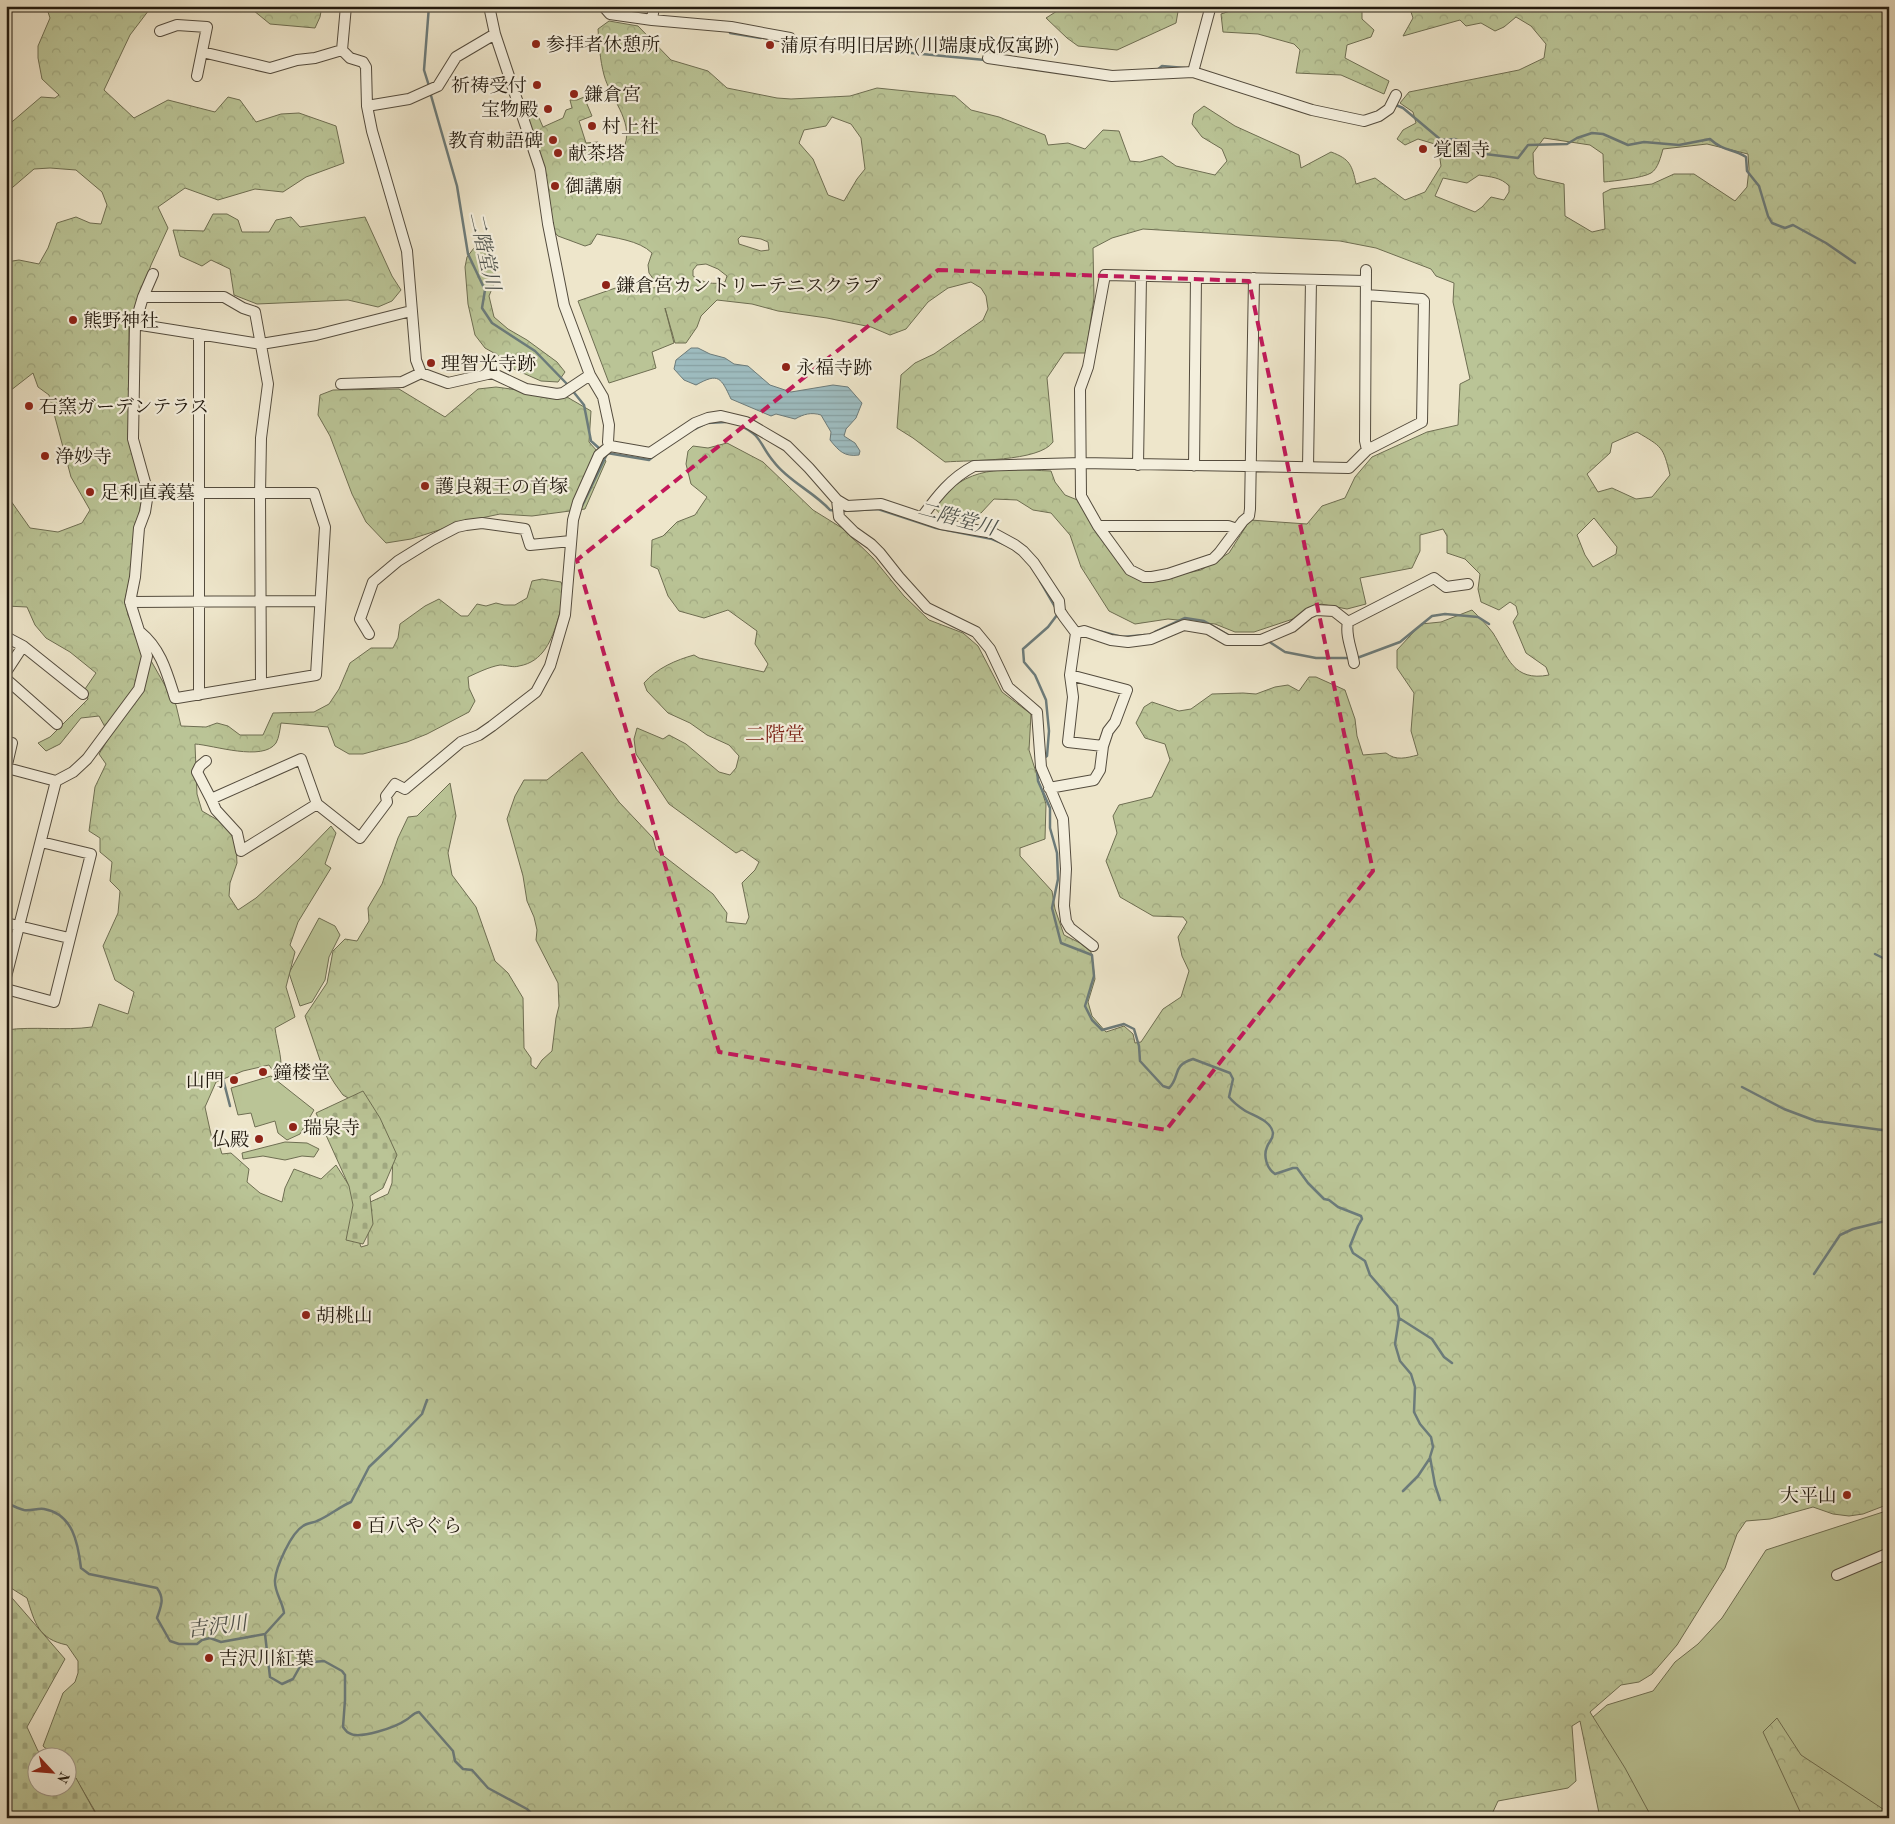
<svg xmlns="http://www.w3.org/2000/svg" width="1895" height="1824" viewBox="0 0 1895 1824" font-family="'Old Standard TT','Noto Serif JP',serif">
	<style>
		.green { fill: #bac496; stroke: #6e6e52 }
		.forest { fill: url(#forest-crowns); stroke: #6e6e52; fill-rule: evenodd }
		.cemetery { fill: url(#cemetery-stones); stroke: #6e6e52 }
		.water { fill: url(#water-rules); stroke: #6c7b7a }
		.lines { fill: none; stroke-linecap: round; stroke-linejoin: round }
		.stream { stroke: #6c7b7a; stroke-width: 2.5 }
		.minor-casing { stroke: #544c3e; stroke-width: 12 }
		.minor { stroke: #f4efdd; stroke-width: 10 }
		.marked { fill: none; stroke: #c2185b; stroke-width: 4; stroke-dasharray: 10 6; stroke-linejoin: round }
		.poi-dot { fill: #8f2418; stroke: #f4efdd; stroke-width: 2 }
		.labels { text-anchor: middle; stroke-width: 4.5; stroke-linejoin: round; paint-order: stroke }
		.poi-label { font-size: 19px; fill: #21190f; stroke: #f4efdd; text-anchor: start }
		.water-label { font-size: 20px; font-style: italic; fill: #4d524d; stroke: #f4efdd }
		.neighbourhood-label { font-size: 20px; fill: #7a1f14; stroke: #f4efdd }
	</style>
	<defs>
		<pattern id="forest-crowns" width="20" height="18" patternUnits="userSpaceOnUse" patternTransform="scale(1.25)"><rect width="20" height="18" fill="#bac496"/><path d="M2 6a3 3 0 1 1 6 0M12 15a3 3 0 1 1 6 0" fill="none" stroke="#a0a880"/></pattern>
		<pattern id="cemetery-stones" width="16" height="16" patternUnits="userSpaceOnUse" patternTransform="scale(1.25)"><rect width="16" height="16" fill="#bac496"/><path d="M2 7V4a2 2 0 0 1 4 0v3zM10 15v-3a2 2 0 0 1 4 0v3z" fill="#a0a880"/></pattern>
		<pattern id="water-rules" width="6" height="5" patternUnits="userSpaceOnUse" patternTransform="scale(1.25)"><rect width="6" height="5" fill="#9ebdc1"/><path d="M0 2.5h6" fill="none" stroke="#88a2a5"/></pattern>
	</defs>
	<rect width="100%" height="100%" fill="#eee6cb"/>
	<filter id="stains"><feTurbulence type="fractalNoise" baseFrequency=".004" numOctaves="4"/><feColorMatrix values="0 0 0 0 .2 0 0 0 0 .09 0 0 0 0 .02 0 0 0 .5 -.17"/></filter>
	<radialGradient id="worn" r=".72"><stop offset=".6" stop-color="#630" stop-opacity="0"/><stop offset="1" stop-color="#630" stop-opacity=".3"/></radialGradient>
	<!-- green -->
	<path class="green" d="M319 918 335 926 340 935 329 957 325 980 312 1002 300 1006 289 973Z
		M271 1076 314 1110 300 1134 287 1140 278 1133 275 1121 255 1127 251 1113 238 1115 231 1088Z
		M285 1142 307 1143 319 1149 314 1157 302 1156 285 1160 263 1156 243 1159 242 1153Z
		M1889 1507V1818H1653L1585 1724 1607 1705 1653 1691 1675 1662 1698 1644 1722 1618 1766 1550 1883 1512Z"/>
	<!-- forest -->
	<path class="forest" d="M46 6H152L130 35 104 90 134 118 168 100 215 112 228 97 240 100 256 122 281 114 299 113 336 126 344 163 306 177 283 192 255 189 218 200 185 188 158 207 168 228 151 265 129 325V406L143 493 135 534 130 577 125 600 128 615 141 643 176 705 181 726 206 727 217 723 228 726 240 735H263L273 713 314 712 329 704 339 689 350 663 371 648H393L398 638 400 624 425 606 439 599 461 616H468L477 604 486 606 496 603 504 605H515L527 598 532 581 542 579 561 582C567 598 563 602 558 619 552 640 543 662 519 666 513 668 507 665 500 665 489 667 479 672 468 677L469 688 475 701 469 712 427 734 407 742 363 754H349L335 746 328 727 281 723C280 729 279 738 276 743 263 762 213 745 195 744L197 794 202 811 228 826 236 845 237 863 230 883 229 896 238 910 256 898 299 859 331 826 336 833 325 864 331 868 298 922 290 945 295 952 286 987 295 1017 275 1028C277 1043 282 1056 281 1071L275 1074 269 1065 243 1071 216 1082 205 1107 212 1139 218 1141 222 1154 231 1153 249 1169 247 1182 260 1193 282 1202 285 1188 294 1169 321 1179 336 1165 355 1195 356 1231 361 1247 368 1245V1203L388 1194 392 1183 393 1151 353 1101 343 1095 335 1084 320 1060 305 1016 327 983 333 951 345 939 357 941 369 921 368 908 382 884 398 838 408 817 417 816 450 783 456 816 448 853 452 875 476 907 495 961 508 973 523 998 524 1048 531 1058V1065L536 1069 542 1060 552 1051 556 1018 559 1006 558 983 536 940 537 930 534 917 527 901 523 876 507 819 515 796 524 780H547L582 752 619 802 653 838 656 850 713 894 727 913 726 922 746 924 749 917 742 883 755 870 759 862 742 850 736 853 669 804 636 754 634 739 637 728 663 739 669 735 686 744 719 772 730 775 736 768 739 756 729 745 707 735 690 723 668 713 647 691 644 683C657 668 676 660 694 655L699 658 764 672 768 664 755 644 757 631 728 610 704 618 679 611 668 596 658 569 651 566 652 540 663 536 677 522 695 515 707 497 691 484 686 464 688 451 693 446 708 448 727 443 763 462 813 510 842 528 873 558 904 596 929 620 963 633 978 646 1002 692 1031 714 1029 750 1046 804 1045 839 1020 848V856L1052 891 1055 909 1064 935 1080 943 1091 952 1095 979 1088 1002 1092 1016 1106 1032 1124 1026 1133 1034 1135 1043 1141 1042 1163 1009 1181 997 1189 971 1182 956 1178 937 1187 922 1183 917 1153 916 1120 897 1106 861 1117 833 1113 816 1119 805 1152 797 1170 760 1165 744 1145 738 1136 723 1144 707 1152 702 1179 711 1191 709 1212 694 1243 693 1256 694 1275 687 1288 685 1299 691 1309 677H1316L1345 690 1355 719 1357 736 1363 755 1386 753C1396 761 1406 758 1418 755L1411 731 1414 693 1397 668V650L1421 624 1441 622 1472 610C1479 617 1487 625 1493 633 1508 657 1513 682 1549 675L1546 667 1526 653 1513 622 1518 614 1516 606 1510 602 1499 610 1481 602 1478 589 1480 574 1465 559 1447 553V536L1443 529 1420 535V551L1412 568 1360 578 1366 604 1347 609 1321 604 1293 619 1254 632H1235L1215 624 1168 619 1135 624 1109 611 1081 567 1070 535 1051 513 1033 510 1017 500 994 499 981 513 970 520 941 515 933 506C968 464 1001 469 1051 471L1055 482 1065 495 1080 501 1127 570 1168 577 1201 570 1229 553 1250 520 1307 524 1322 506 1345 498 1355 477 1372 457 1427 432 1458 425 1460 384 1470 379 1453 302 1454 283 1436 276 1431 269 1376 248 1340 241 1143 229 1112 238 1093 248 1094 298 1086 353H1064L1047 378 1053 442C1039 462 971 460 945 462L913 438 897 428 901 375 915 363 934 354 983 320 988 309 986 296 981 288 971 282 948 288 928 302 906 329 890 335 871 327 827 318 778 311 752 304 717 300 701 316 697 327 686 343H675L665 308 674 343 652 352 656 368 609 383 578 301 627 284 635 291 659 287 649 273 648 265 652 253C639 240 614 238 597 234L591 244 585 246 558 236 550 227 547 204 549 190 524 115 525 105 533 104 543 127 563 118 566 110 572 108 570 100H577L584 97 592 116 579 121 586 143 598 142 610 152 625 145C633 120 610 98 604 75 600 60 599 44 598 29L609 21 638 26 671 60 708 71 727 88 777 98 791 99 850 96 877 88 955 96 971 110 999 117 1045 135 1048 145 1068 143 1085 149 1103 130 1119 131 1130 161 1140 162 1162 156 1176 166 1215 175 1227 161 1222 149 1202 137 1192 124 1194 114 1204 106 1235 126 1299 155 1301 168 1331 152C1350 159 1352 165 1356 184L1375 178 1405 200 1425 192 1441 166 1438 145 1418 139 1405 145 1397 139 1403 130 1416 123 1413 112 1400 103 1409 92 1519 70 1544 58 1546 44 1531 26 1516 17 1504 27 1495 31 1481 23 1466 26 1460 20 1403 36 1413 18 1409 6H1889V1504L1863 1514 1849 1516 1833 1514 1813 1507 1770 1519 1746 1521 1737 1534 1725 1568 1677 1645 1652 1674 1639 1682 1621 1685 1590 1712 1625 1768 1652 1818H1600L1580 1721 1572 1726 1576 1781 1568 1788 1498 1801 1492 1814 1497 1818H99L75 1777 68 1769V1756H54L43 1746 63 1693 75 1682 78 1673V1661L67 1645C38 1639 35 1623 27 1598L6 1585V1030C34 1026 63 1031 92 1027L99 1004 128 1014 134 992 115 980 103 946 118 913 120 891 110 881 112 862 100 852V838L89 831 95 787 106 764 99 754 110 736 99 716 81 718 60 744 46 751 38 743 50 737 88 699 85 689 96 673 70 652 46 638 35 625 27 607 6 606V494L30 528 58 532 82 523 90 510 71 477 49 395 38 387 33 373 6 394V332L9 323 6 316V262L19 260 39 264 48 248 57 223 76 217 90 223 101 224 107 205 102 192 76 170 50 168 34 169 6 193V127L41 97 55 98 59 95 42 79 38 58V46L50 18ZM832 117 851 124 861 138 865 169 857 179 844 201 828 195 813 159 799 143 804 130 826 126ZM1544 138 1590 145 1603 154 1604 182C1614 181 1643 178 1651 173 1658 169 1661 156 1663 149L1707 144 1748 154 1749 169 1747 187 1735 201 1694 174H1674L1652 184 1611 189 1603 193 1605 229 1592 232 1565 216 1564 184 1537 178 1534 174 1533 153ZM1479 175C1490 177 1501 177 1509 186V192L1504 200 1491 197 1482 207 1475 212 1435 196 1443 178 1467 183ZM741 236 761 239 768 242 769 250 761 251 739 244 738 239ZM706 264 718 269 727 276 725 282C713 285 704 283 693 276V270L697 265ZM1637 432C1662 447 1663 446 1670 475L1652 497 1636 499 1612 488 1598 492 1587 474 1610 453 1612 443ZM1594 518 1617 547 1616 554 1593 567 1585 555 1577 535Z
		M248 6H322L320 17 315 28 270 24Z
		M1065 6H1179L1176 23 1117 50 1078 46 1067 38 1046 18Z
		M1245 6H1362V19L1374 30 1371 37 1347 45 1345 58 1389 81 1384 94 1341 75 1296 73 1300 50 1294 44 1258 34 1223 32 1221 14Z
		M213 214H227L238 220 242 232H269L276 220 291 217 300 227 365 217 392 276 401 290 392 301 378 307 348 300 257 304 234 295 230 269 211 260 202 266 180 256 173 230 204 231Z
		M479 247 492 257 496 279 489 296 494 317 508 329 527 340 557 362 565 372 558 382 541 381 507 366 501 357 485 348 475 335 468 304 465 267 467 257 474 248Z
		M496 387 518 390 538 396 567 397 591 411 589 442 606 461 585 509 532 516 500 514 467 521 411 539 386 543 366 522 352 494 330 436 318 415 320 395 333 390 399 389 445 417 478 389Z
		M1777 1718 1801 1755 1889 1813V1818H1803L1763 1732Z"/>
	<!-- cemetery -->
	<path class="cemetery" d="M363 1091 380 1118 397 1155 383 1188 370 1196 373 1224 363 1244 346 1240 353 1205 349 1186 316 1113Z
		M6 1591 65 1659 27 1727 38 1751 45 1756H38V1786H68V1773L76 1778 98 1818H6Z"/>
	<!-- water -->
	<path class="water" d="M691 348H698L710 354 725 358 734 364 748 366 770 385 791 392 833 385 848 387 862 403 856 418 846 429 844 436 855 443 860 451 859 455C844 457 839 451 830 440L831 432 821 415C811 412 804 414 795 419L776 414 771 416 731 399C721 378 719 372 696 385L684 380 674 369 676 360Z"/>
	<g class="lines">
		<!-- stream -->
		<path class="stream" d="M730 33 761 38
			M791 42 849 50 901 52 985 60
			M1157 70 1162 66 1185 68
			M429 86 424 70 429 6
			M430 92 457 186 468 254 485 290 482 308 492 323 535 351 568 385
			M1396 105 1403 108 1441 140 1455 139 1485 154 1518 158 1528 145 1567 144 1577 138 1592 133 1603 134 1628 145 1644 142 1679 145 1710 139C1724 152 1732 148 1746 157L1747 171 1759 186 1768 216 1772 223 1785 228 1793 225 1826 243 1855 263
			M572 390 584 405 591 441 600 449
			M741 426C762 435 760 446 774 462 788 481 814 492 830 510L837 511
			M695 429 707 423 726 422
			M607 453 649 460 655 455
			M582 506 607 454
			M842 511 878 509 936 528 992 539 1004 544
			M1040 581 1055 607
			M1099 631 1122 637 1145 635
			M1155 632 1185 618 1204 621 1230 636
			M1268 641 1285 652 1316 658H1351
			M1357 658 1400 642 1432 616 1445 614 1478 617 1489 624
			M1044 758 1047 756 1049 731 1046 700 1035 675 1024 662 1023 649 1048 627 1057 615
			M1037 768 1038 781 1050 808V828L1057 853 1058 879 1052 908 1061 943 1092 955 1094 976 1085 1006 1092 1020 1102 1030 1124 1024 1134 1029 1139 1046 1140 1061 1163 1086 1169 1088C1181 1076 1171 1066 1193 1059L1230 1073 1233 1079 1229 1097C1233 1102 1238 1106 1244 1110 1253 1116 1271 1120 1273 1133 1273 1140 1269 1141 1267 1147 1263 1156 1267 1169 1275 1174L1293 1168H1297L1308 1183 1324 1199 1329 1200 1338 1207 1361 1216 1362 1219 1358 1226 1350 1246 1353 1253 1365 1261 1370 1275 1397 1306 1399 1318 1395 1344 1400 1361 1411 1374 1415 1387 1414 1412 1420 1424 1431 1437 1433 1447 1430 1457 1435 1485 1440 1500
			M1875 954 1889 961
			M221 1071 230 1106
			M1742 1087 1784 1109 1816 1121 1889 1131
			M1814 1274 1840 1235 1853 1229 1889 1220
			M1399 1318 1432 1339 1444 1357 1452 1363
			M1403 1491 1418 1476 1430 1458
			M6 1503C12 1505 19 1509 24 1510 31 1511 38 1508 44 1509 73 1514 78 1543 81 1568L89 1574 157 1588C165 1599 161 1606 157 1618L170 1641 179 1644H197L202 1640 210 1638 221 1642 265 1634
			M265 1634 270 1677 282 1684 293 1679 302 1663 324 1661 342 1671 345 1675V1700L343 1727C345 1729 346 1732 349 1733 359 1740 396 1727 406 1720 411 1717 413 1713 419 1712L453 1751 455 1761 463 1769 472 1770 488 1788 527 1809 536 1818
			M265 1634 284 1613C283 1602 274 1592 275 1580 276 1567 291 1533 303 1526 307 1523 313 1523 317 1521 329 1516 339 1507 351 1502L369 1467 392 1445 422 1414 427 1400"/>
		<!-- minor casing -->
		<g class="minor-casing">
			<path id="minor" d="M346 6 342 50 350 58 363 62 366 67 367 106 372 131 407 251 416 360 421 373
				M489 6 495 34 540 169 548 224 564 305 590 375 603 397 609 425 608 442 610 446
				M603 6 610 14 652 20 654 6
				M652 20 731 27 790 38
				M160 31 177 25 207 27 197 76
				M202 52 270 68 297 60 315 58 342 50
				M988 58 1112 76 1193 72 1312 110 1364 121 1379 116 1389 109 1396 95
				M1193 72 1210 9
				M367 106 409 99 438 86 456 57 495 34
				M1366 270 1365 441 1367 450
				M1254 278 1250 509 1249 516 1243 521 1219 553 1213 559 1168 574 1152 577H1144L1130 570 1098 526 1081 496 1080 389 1088 367 1105 275 1366 281
				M143 297H224L243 308 255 312 268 384 261 438 260 494 261 683
				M135 324 261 344 316 335 411 311
				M341 384 402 382 421 373 448 383 492 373 526 389 557 394 563 393 590 375
				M610 446 650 453 695 423 708 418 721 416 746 422 787 446 809 468 837 500 847 506 881 504 941 524 993 533 1015 545 1023 551 1034 563 1059 601 1060 611 1064 617 1076 633 1070 675 1127 690 1115 722 1108 731 1103 746 1100 770 1094 780 1049 788
				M1138 465 1141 276
				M1194 466 1196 277
				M1308 467 1311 280
				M837 500 839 517 854 532 871 544 880 553 899 577 927 608 976 632 990 649 1008 687 1037 712 1041 767 1063 819 1066 869 1064 906 1066 921 1070 928 1093 946
				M922 517C937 496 951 478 974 466L1082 463 1349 468 1367 450 1422 422 1424 301 1422 299 1366 295
				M1098 526H1228L1237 529
				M130 602 320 601
				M1348 622 1434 578 1446 587 1468 584
				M140 632C161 649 167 673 175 698H177L316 675 325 527 314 493H148
				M1076 633 1084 631 1111 640 1128 642 1151 639 1184 625 1208 629 1227 640H1261L1292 627 1309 613 1316 610 1334 611 1348 622C1345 636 1352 649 1354 663
				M369 634 360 619 373 582 398 561 432 540 457 527 466 525 482 523 525 529 530 545 571 541
				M6 637 23 646 83 694
				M6 672 23 646
				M1070 675 1073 697 1068 742 1103 746
				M6 679 57 724
				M199 695V334
				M6 742 12 743 6 769
				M301 759 317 804 241 851 237 833 216 810 211 799Z
				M206 761 200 766 197 772 211 799
				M7 768 56 781 73 772 87 759 139 689 147 656 130 602 135 577 139 528 145 512 148 493 133 439 135 324 143 297 153 274
				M317 804 360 838 387 802 386 796 395 784 405 789 461 742 479 735 492 726 536 692 550 666 565 615 573 520 578 502 599 455 610 446
				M6 923 69 938
				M6 977 56 781
				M6 989 54 1002 91 854 41 842
				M1837 1575 1889 1553"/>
		</g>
		<!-- minor -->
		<use href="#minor" class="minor"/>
	</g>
	<!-- marked area -->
	<path class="marked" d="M938 270 1249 281 1373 871 1166 1130 719 1052 577 560Z"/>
	<!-- markers -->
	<g class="poi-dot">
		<circle cx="536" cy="44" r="5"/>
		<circle cx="770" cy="45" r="5"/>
		<circle cx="537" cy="85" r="5"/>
		<circle cx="574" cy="94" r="5"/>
		<circle cx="548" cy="109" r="5"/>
		<circle cx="592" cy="126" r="5"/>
		<circle cx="553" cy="140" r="5"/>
		<circle cx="1423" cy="149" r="5"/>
		<circle cx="558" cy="153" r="5"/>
		<circle cx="555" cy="186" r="5"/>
		<circle cx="606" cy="285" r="5"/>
		<circle cx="73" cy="320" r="5"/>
		<circle cx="431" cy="363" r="5"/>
		<circle cx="786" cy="367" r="5"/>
		<circle cx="29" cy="406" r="5"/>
		<circle cx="45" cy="456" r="5"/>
		<circle cx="425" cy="486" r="5"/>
		<circle cx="90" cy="492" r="5"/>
		<circle cx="263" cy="1072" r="5"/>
		<circle cx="234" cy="1080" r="5"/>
		<circle cx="293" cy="1127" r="5"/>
		<circle cx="259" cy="1139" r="5"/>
		<circle cx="306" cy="1315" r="5"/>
		<circle cx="1847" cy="1495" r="5"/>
		<circle cx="357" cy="1525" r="5"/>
		<circle cx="209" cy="1658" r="5"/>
	</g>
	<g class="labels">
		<!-- poi labels -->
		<g class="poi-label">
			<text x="546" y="51">参拝者休憩所</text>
			<text x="780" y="52">蒲原有明旧居跡(川端康成仮寓跡)</text>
			<text x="527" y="92" text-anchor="end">祈祷受付</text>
			<text x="584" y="101">鎌倉宮</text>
			<text x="538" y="116" text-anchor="end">宝物殿</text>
			<text x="602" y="133">村上社</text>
			<text x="543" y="147" text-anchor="end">教育勅語碑</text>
			<text x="1433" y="156">覚園寺</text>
			<text x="568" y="160">献茶塔</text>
			<text x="565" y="193">御講廟</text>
			<text x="616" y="292">鎌倉宮カントリーテニスクラブ</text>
			<text x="83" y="327">熊野神社</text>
			<text x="441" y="370">理智光寺跡</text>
			<text x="796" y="374">永福寺跡</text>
			<text x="39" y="413">石窯ガーデンテラス</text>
			<text x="55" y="463">浄妙寺</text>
			<text x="435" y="493">護良親王の首塚</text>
			<text x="100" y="499">足利直義墓</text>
			<text x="273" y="1079">鐘楼堂</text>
			<text x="224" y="1087" text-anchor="end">山門</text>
			<text x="303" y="1134">瑞泉寺</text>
			<text x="249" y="1146" text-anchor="end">仏殿</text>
			<text x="316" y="1322">胡桃山</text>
			<text x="1837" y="1502" text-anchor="end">大平山</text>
			<text x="367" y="1532">百八やぐら</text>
			<text x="219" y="1665">吉沢川紅葉</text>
		</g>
		<!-- water labels -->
		<g class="water-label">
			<text transform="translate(485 251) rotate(77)" y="7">二階堂川</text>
			<text transform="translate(957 518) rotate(15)" y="7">二階堂川</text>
			<text transform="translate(217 1626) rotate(-7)" y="7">吉沢川</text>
		</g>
		<!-- neighbourhood labels -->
		<g class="neighbourhood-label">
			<text x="775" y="741">二階堂</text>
		</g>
	</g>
	<!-- margin -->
	<rect width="1895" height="1824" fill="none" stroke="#eee6cb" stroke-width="25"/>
	<rect x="8" y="8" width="1880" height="1809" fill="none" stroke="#21190f" stroke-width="2.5"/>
	<rect x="12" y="12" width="1870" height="1799" fill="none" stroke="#21190f"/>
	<!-- north arrow -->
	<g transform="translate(52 1772) rotate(116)"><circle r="24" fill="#f4efdd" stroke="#a0998b"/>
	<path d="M0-4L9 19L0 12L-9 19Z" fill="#8f2418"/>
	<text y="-8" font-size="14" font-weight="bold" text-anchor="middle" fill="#21190f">N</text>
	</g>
	<rect width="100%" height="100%" filter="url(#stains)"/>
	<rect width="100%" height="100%" fill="url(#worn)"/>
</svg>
